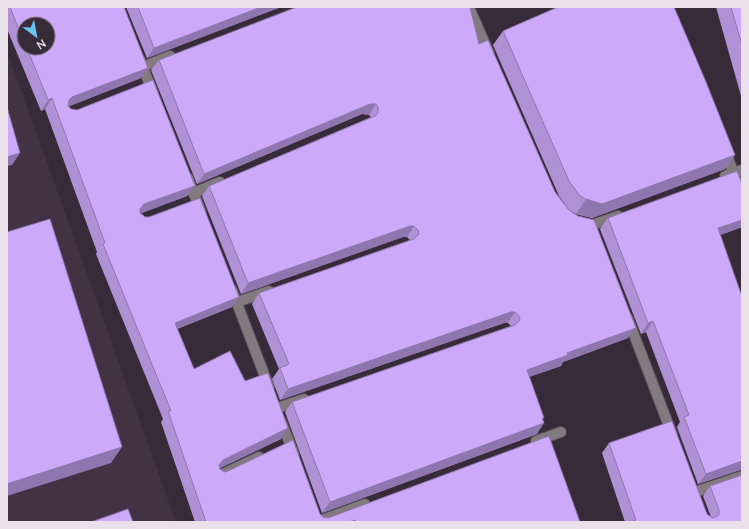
<svg xmlns="http://www.w3.org/2000/svg" width="749" height="529" viewBox="0 0 749 529" font-family="Lato,sans-serif">
	<style>
		.built { fill: #433144 }
		.lines { fill: none; stroke-linecap: round; stroke-linejoin: round }
		.minor-casing { stroke: #544855; stroke-width: 12 }
		.minor { stroke: #837a7f; stroke-width: 10 }
		.wall { fill: #b091d6; fill-rule: evenodd }
		.shaded-wall { fill: #9076ae }
		.building { fill: #cda9f9; stroke: #9076ae }
	</style>
	<rect width="100%" height="100%" fill="#382b39"/>
	<!-- built -->
	<path class="built" d="M7 51 176 522H7Z"/>
	<g class="lines">
		<!-- minor casing -->
		<g class="minor-casing">
			<path id="minor" d="M469 7 489 53
				M140 60 153 93
				M142 67 170 56
				M725 150 742 195
				M725 176 742 170
				M188 178 201 212
				M193 193 220 182
				M584 223 592 225 618 216
				M232 290 269 387
				M237 302 269 291
				M628 319 672 434
				M277 408 304 399
				M281 421 294 454
				M536 441 561 432
				M218 476 259 457
				M695 492 742 476
				M319 521 365 504"/>
		</g>
		<!-- minor -->
		<use href="#minor" class="minor"/>
	</g>
	<!-- wall -->
	<path class="wall" d="M7 7H124L141 78 69 106 71 109 187 196 141 213 232 307 177 329 194 369 245 381 281 439 220 468V469L224 472 320 514 323 517 328 518 580 522H195L161 422 163 419 96 254 97 252 45 109 41 111 7 29ZM24 24 48 48H24Z
		M126 7H281L147 58Z
		M716 7H742V96H741Z
		M503 31 735 155 725 169 592 218 576 214 569 210 559 196 493 45Z
		M479 44 628 338 563 362 561 366 529 377 543 419 537 434 322 513 285 412 292 402 511 326 508 323H504L280 400 272 379 279 369 252 304 259 293 410 240 407 237H403L241 294 202 196 209 186 371 117 369 115 362 114 197 184 151 70 159 60Z
		M742 184V227L720 235 741 294 742 293V470H740L698 484 677 427 680 422 646 332 641 334 600 229 608 218Z
		M609 443 711 517 703 496 710 486 742 522H625L602 453Z"/>
	<!-- shaded-wall -->
	<path class="shaded-wall" d="M261 7H281L147 58 154 48Z
		M148 68 141 78 65 108 69 100 72 97Z
		M52 98 45 109 41 111 48 100Z
		M370 104H376L369 115 362 114 197 184 204 174Z
		M20 153 12 165 7 166V157Z
		M735 155 725 169 592 218 576 214 586 199Z
		M195 186 187 196 137 215 140 209 144 204Z
		M742 220V227L710 239 718 228Z
		M410 226H414L407 237H403L241 294 248 283Z
		M239 297 232 307 167 333 175 323Z
		M511 312H515L508 323H504L280 400 288 389Z
		M653 321 646 332 641 334 648 323Z
		M636 328 628 338 563 362 561 366 519 380 527 370 567 353Z
		M544 418 538 426 544 423 537 434 322 513 330 502Z
		M288 428 281 439 215 470 223 460Z
		M122 447 111 463 7 496V484Z
		M742 461V470H740L698 484 706 474Z"/>
	<!-- building -->
	<path class="building" d="M10 7H124L148 68 72 97 69 100 68 106 71 109 77 110 153 80 195 186 144 204 140 209V213L145 217H149L200 198 239 297 175 323 194 369 230 351 245 381 268 373 288 428 223 460 219 465 220 469 224 472 228 471 293 440 320 514 323 517 328 518 549 436 580 522H356L355 520 350 522H206L168 411H171L103 244 105 243 52 98 48 100 27 48H48V24H24V42Z
		M138 7H261L154 48Z
		M297 7H470L479 44 488 40 555 192 569 210 578 216 594 220 636 328 567 353 568 355 527 370 544 418H542L544 423 330 502 292 402 515 325 520 320 519 316 515 312H511L288 389 280 368 289 364 259 293 414 239 419 234 418 230 414 226H410L248 283 209 186 375 116 378 113V107L376 104H370L204 174 159 60Z
		M558 7H674L706 82 735 155 602 204 586 199 580 196 569 181 503 31Z
		M731 7H742V45Z
		M7 107 20 153 7 157Z
		M737 171 742 184V220L718 228 741 294 742 293V461L706 474 684 417 689 415 653 321 648 323 608 218Z
		M50 219 122 447 7 484V232Z
		M672 421 707 514 712 518 716 517 719 515V510L710 486 742 475V522H631L636 520 609 443Z
		M128 509 133 522H91Z"/>
	<!-- border -->
	<rect width="749" height="529" fill="none" stroke="#e9e0e9" stroke-width="16"/>
	<!-- north arrow -->
	<g transform="translate(36 36) rotate(148)"><circle r="19" fill="#382b39" stroke="#7f737f"/>
	<path d="M0-3L7 15L0 10L-7 15Z" fill="#66c4ef"/>
	<text y="-6" font-size="11" font-weight="bold" text-anchor="middle" fill="#e9e0e9">N</text>
	</g>
</svg>
